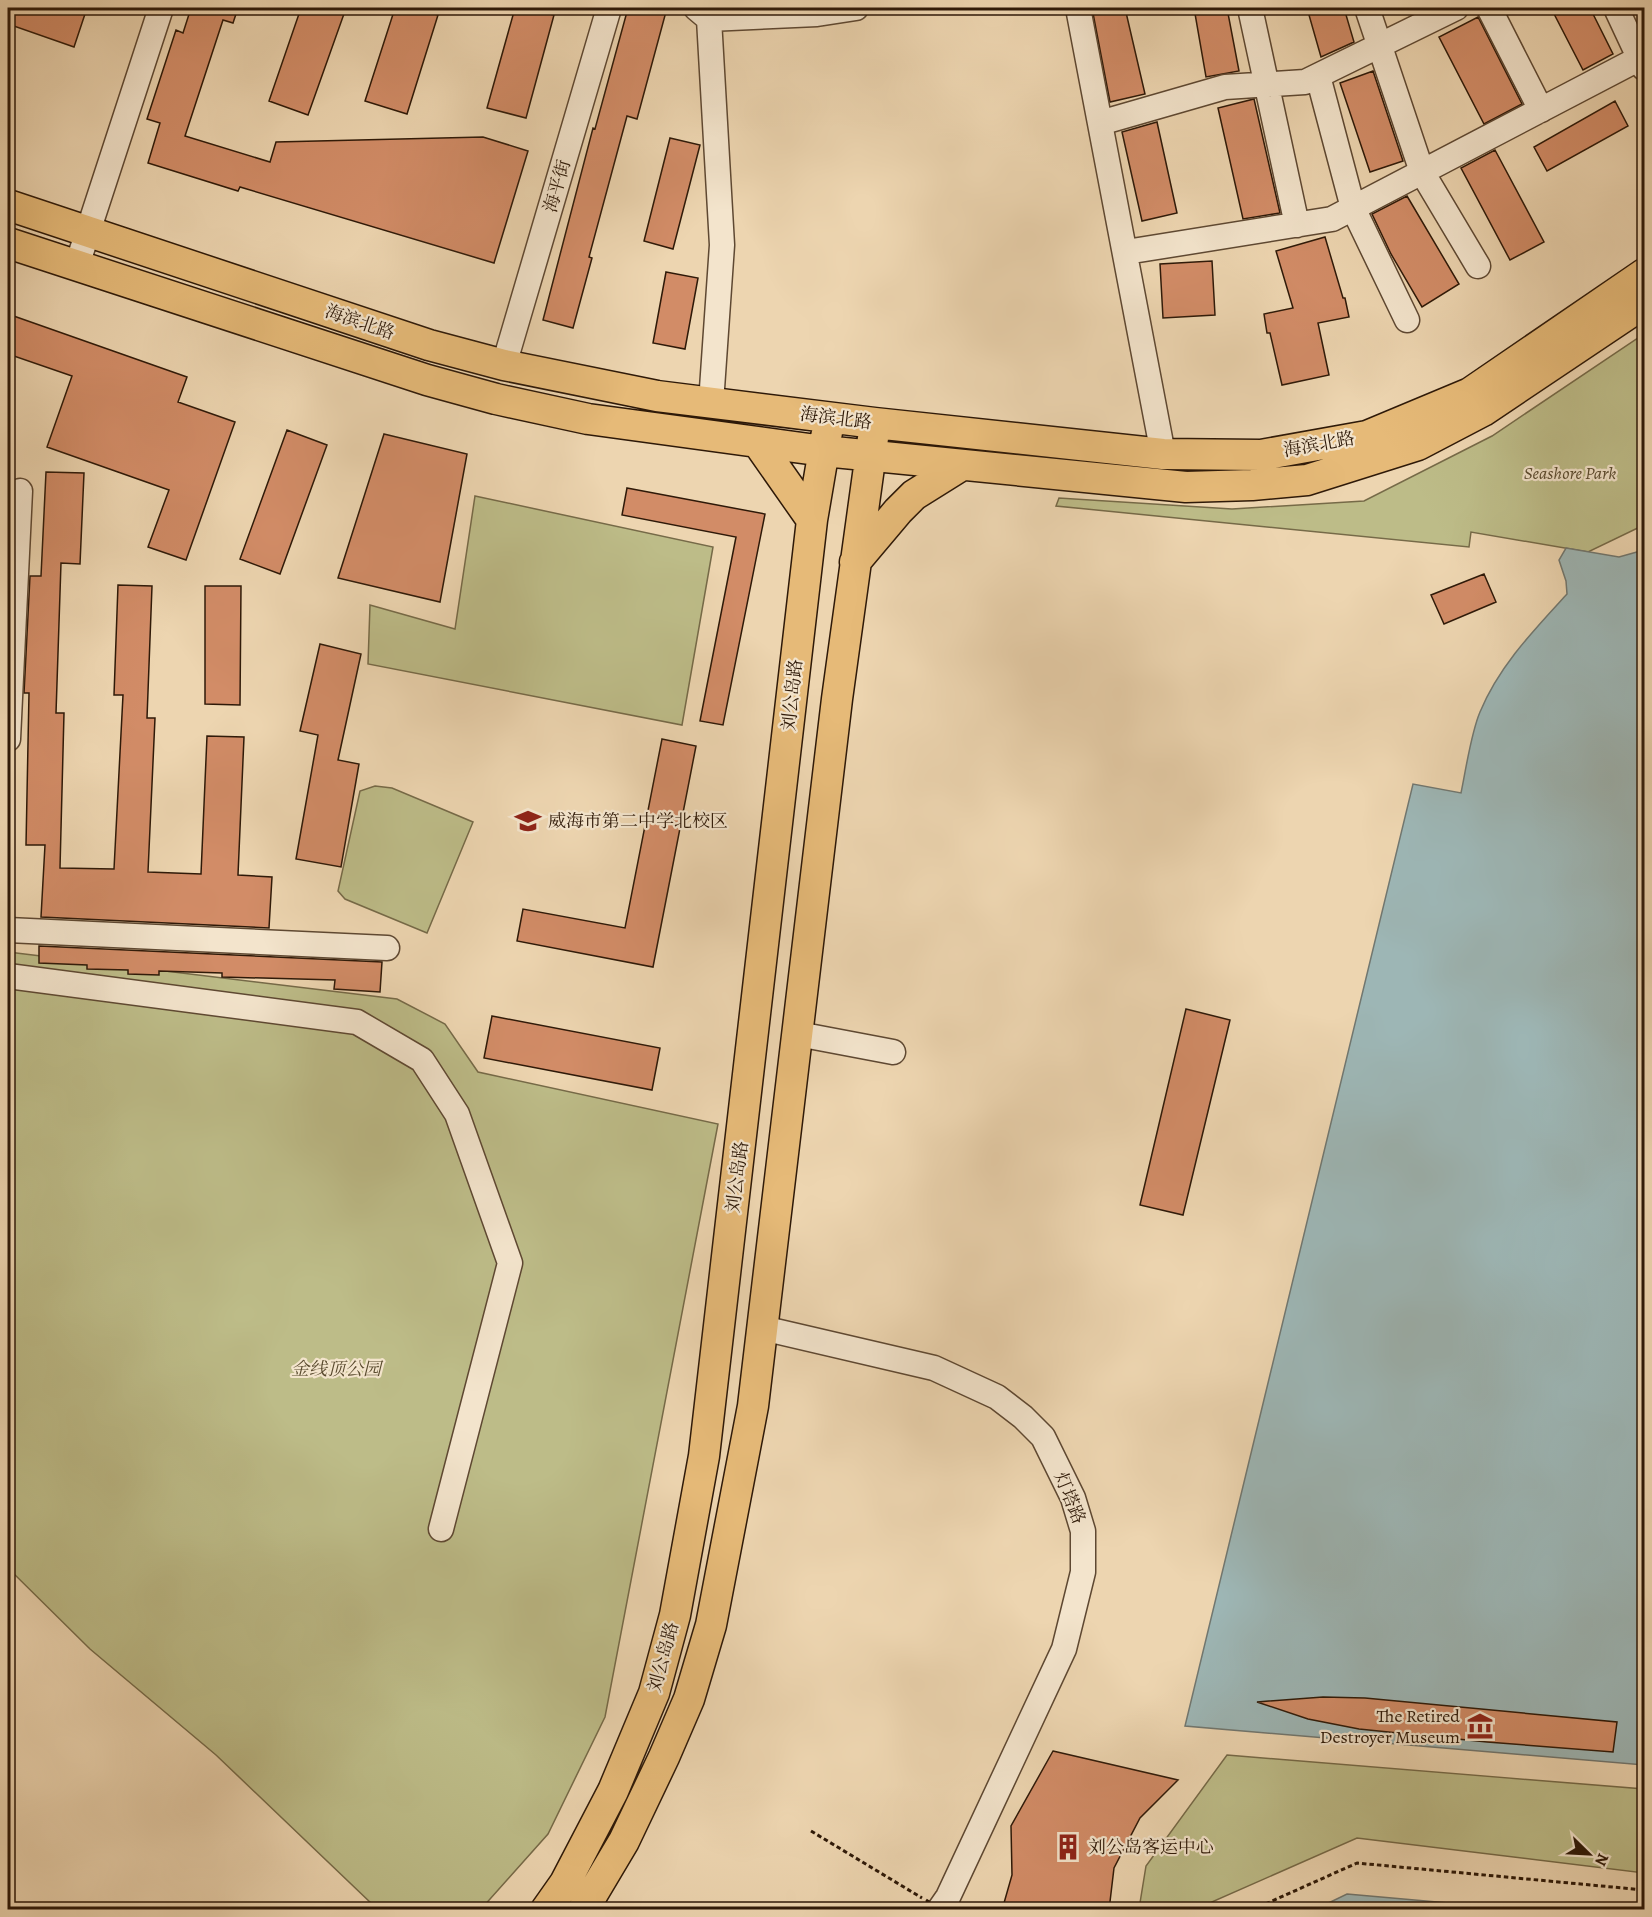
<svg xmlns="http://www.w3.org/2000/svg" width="1652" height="1917" viewBox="0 0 1652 1917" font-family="Alegreya,'Noto Serif SC',serif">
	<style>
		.green { fill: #bdbc88; stroke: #766a48; stroke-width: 1.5 }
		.water { fill: #9db6b5; stroke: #717770; stroke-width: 1.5 }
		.building { fill: #d28c67; stroke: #2e1908; stroke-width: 1.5 }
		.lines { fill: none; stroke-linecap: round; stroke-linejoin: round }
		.minor-casing { stroke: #5e4832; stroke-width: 27 }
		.major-casing { stroke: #2e1908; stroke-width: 33 }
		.path { stroke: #2e1908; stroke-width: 3; stroke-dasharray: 4.5 3; stroke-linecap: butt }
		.minor { stroke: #f3e4cc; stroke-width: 24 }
		.major { stroke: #e6ba78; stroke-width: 30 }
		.path-bridge { stroke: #2e1908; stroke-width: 3; stroke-dasharray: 4.5 3; stroke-linecap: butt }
		.labels { text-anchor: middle; stroke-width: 4.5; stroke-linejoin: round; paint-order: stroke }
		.street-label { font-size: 18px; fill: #2e1908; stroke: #f3e4cc }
		.park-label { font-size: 18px; font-style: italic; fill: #594a2e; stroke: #f3e4cc }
		.poi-label { font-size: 18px; fill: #2e1908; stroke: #f3e4cc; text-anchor: start }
	</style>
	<rect width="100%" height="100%" fill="#edd5b0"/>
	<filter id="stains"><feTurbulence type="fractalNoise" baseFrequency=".00333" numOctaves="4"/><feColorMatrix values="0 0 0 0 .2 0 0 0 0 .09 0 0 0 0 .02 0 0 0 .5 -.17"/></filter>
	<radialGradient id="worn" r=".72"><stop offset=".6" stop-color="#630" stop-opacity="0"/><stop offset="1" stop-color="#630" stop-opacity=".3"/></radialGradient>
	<!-- green -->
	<path class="green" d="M1644 334V525L1588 552 1471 532 1469 547 1056 506 1059 498 1232 509 1364 501 1492 436Z
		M475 496 713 547 682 725 368 664 370 605 455 629Z
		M375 786 392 788 473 822 427 933 345 899 338 891 360 791Z
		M8 952 397 999 445 1024 478 1072 718 1124 605 1717 548 1834 482 1908 372 1904 216 1755 90 1649 8 1568Z
		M1227 1755 1644 1789V1873L1357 1838 1196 1909H1139L1146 1866Z"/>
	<!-- water -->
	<path class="water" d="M1566 548 1619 557 1644 550V1765L1185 1726 1413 784 1461 793C1466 769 1471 733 1480 712 1499 666 1534 630 1567 594L1566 581 1559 560Z
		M1347 1894 1516 1909H1316Z"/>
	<!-- building -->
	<path class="building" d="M8 8H87L74 47 8 24Z
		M191 8H238L233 23 223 20 185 136 270 162 276 142 483 137 528 151 494 263 240 187 238 191 148 163 160 123 147 119 176 30 183 33Z
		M301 8H336L345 11 308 115 269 101Z
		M395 8H413L438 15 407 114 365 101Z
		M515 8H524L554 15 526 118 487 108Z
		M628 8H667L637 119 627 116 589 257 592 258 573 328 543 320 593 128 595 129Z
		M1092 8H1125L1145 94 1110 102Z
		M1194 8H1227L1239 71 1206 77Z
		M1307 8H1344L1354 42 1321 57Z
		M1551 8H1590L1613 54 1583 70Z
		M1478 17 1522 104 1484 124 1439 37Z
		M1373 71 1403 161 1370 172 1340 83Z
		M1254 99 1280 213 1243 219 1218 108Z
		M1615 101 1628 126 1547 171 1534 147Z
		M1157 122 1177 213 1142 221 1122 132Z
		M670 138 700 145 673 249 644 241Z
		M1495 150 1544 242 1510 260 1461 168Z
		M1407 196 1459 284 1422 307 1391 254 1372 214Z
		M1325 237 1343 298H1345L1349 317 1318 323 1329 375 1282 385 1270 333H1267L1264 314 1293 308 1276 251Z
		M1212 261 1215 315 1163 318 1160 264Z
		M666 272 698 278 685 349 653 343Z
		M8 314 187 377 178 402 235 422 186 560 148 547 169 490 47 447 72 376 8 354Z
		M287 430 327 445 280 574 240 559Z
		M384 434 467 454 440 602 338 578Z
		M46 472 84 473 80 564 61 563 56 713H64L60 868 114 869 123 695H114L118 585 152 586 147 718H155L148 872 201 874 207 736 244 737 238 875 272 877 269 928 41 917 45 845H26L29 693H24L30 576H41Z
		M627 488 765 514 723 725 700 721 736 537 622 515Z
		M1484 574 1496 602 1444 624 1431 595Z
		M205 586H241L240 705 205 704Z
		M320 644 361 654 338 760 359 764 341 867 296 859 318 735 300 731Z
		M662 739 696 746 653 967 517 941 523 909 625 928Z
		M39 946 382 962 380 992 334 989 335 980 222 977V973L159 971V975L128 974V970L87 969V965L39 963Z
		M1186 1009 1230 1020 1183 1215 1140 1205Z
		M492 1016 660 1048 652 1090 484 1058Z
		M1323 1697 1365 1698 1617 1722 1613 1752 1487 1742 1359 1729 1308 1719 1257 1702Z
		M1053 1751 1178 1780 1140 1818 1114 1868 1109 1910H1002L1012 1875 1011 1826Z"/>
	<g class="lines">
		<!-- minor casing -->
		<g class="minor-casing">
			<path id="minor" d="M696 8 709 19 817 14 856 8
				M1078 8 1163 454
				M1250 8 1297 225
				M1367 8 1422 172 1478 266
				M1489 8 1541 110
				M1616 8 1644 68
				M709 19 722 245 711 403
				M1318 76 1353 208 1407 320
				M1100 123 1225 87 1305 82 1456 8
				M1126 252 1332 219 1640 58
				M77 265 161 8
				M504 365 609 8
				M8 739 20 491
				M8 930 387 948
				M8 976 357 1022 422 1060 457 1114 510 1263 441 1529
				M798 1034 893 1052
				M762 1328 934 1368 997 1397 1023 1417 1043 1437 1073 1498 1083 1531V1572L1064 1649 948 1897 939 1910"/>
		</g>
		<!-- major casing -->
		<g class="major-casing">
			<path id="major" d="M8 205 429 345 504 365 657 396 875 423 1163 454 1261 455 1367 436 1470 393 1644 274
				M8 243 427 380 496 399 588 419 824 451 1186 487 1252 485 1307 480 1418 445 1483 411 1644 303
				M758 443 812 520
				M855 562 898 511 914 495 962 465
				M546 1910 565 1883 613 1791 654 1693 675 1615 704 1456 812 520 827 432
				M583 1910 624 1841 664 1757 689 1699 711 1625 753 1406 837 699 873 438"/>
		</g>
		<!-- path -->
		<path class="path" d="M811 1831 922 1898
			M1252 1910 1357 1863 1644 1890"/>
		<!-- minor -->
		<use href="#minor" class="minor"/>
		<!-- major -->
		<use href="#major" class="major"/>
		<!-- path-bridge -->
		<path class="path-bridge" d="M926 1900 941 1910"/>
	</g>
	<!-- icons -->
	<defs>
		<g id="school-bare" transform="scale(2.07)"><path d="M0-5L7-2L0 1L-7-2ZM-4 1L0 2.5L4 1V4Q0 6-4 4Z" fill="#8f2418" stroke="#f3e4cc" stroke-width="2.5" paint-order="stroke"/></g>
		<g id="museum-bare" transform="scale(2.07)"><path d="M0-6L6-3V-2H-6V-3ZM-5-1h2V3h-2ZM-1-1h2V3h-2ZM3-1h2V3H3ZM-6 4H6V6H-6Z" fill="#8f2418" stroke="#f3e4cc" stroke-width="2.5" paint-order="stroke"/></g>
		<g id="building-bare" transform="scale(2.07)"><path d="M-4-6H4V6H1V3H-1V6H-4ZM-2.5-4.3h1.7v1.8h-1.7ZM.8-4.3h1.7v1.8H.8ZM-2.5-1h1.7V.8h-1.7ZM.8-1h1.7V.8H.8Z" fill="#8f2418" stroke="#f3e4cc" stroke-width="2.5" paint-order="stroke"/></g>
	</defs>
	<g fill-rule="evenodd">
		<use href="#school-bare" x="528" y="821"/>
		<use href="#museum-bare" x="1480" y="1726"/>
		<use href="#building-bare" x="1068" y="1847"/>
	</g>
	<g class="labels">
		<!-- street labels -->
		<g class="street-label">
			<text transform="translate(557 186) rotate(-74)" y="6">海平街</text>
			<text transform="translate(360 322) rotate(19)" y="6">海滨北路</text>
			<text transform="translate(836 418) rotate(7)" y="6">海滨北路</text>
			<text transform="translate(1319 444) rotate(-10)" y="6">海滨北路</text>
			<text transform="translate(792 695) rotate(-84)" y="6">刘公岛路</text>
			<text transform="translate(737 1177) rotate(-83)" y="6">刘公岛路</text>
			<text transform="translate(1070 1498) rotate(68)" y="6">灯塔路</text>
			<text transform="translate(663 1657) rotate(-75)" y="6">刘公岛路</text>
		</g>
		<!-- park labels -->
		<g class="park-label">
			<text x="1570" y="479">Seashore Park</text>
			<text x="336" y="1375">金线顶公园</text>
		</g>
		<!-- poi labels -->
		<g class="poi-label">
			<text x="548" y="827">威海市第二中学北校区</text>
			<text x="1460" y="1722" text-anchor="end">The Retired<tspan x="1460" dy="21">Destroyer Museum</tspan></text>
			<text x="1088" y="1853">刘公岛客运中心</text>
		</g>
	</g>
	<!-- margin -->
	<rect width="1652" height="1917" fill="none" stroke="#edd5b0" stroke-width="30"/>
	<rect x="9" y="9" width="1634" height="1899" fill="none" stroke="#2e1908" stroke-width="3"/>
	<rect x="15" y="15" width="1622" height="1887" fill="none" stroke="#2e1908" stroke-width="1.5"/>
	<!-- north arrow -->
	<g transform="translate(1589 1854) rotate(114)" stroke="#f3e4cc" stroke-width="4.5" paint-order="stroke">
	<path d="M0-4.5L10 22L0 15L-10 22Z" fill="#2e1908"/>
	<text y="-9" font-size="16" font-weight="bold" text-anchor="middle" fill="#2e1908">N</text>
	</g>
	<rect width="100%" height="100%" filter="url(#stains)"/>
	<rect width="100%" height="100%" fill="url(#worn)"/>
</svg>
